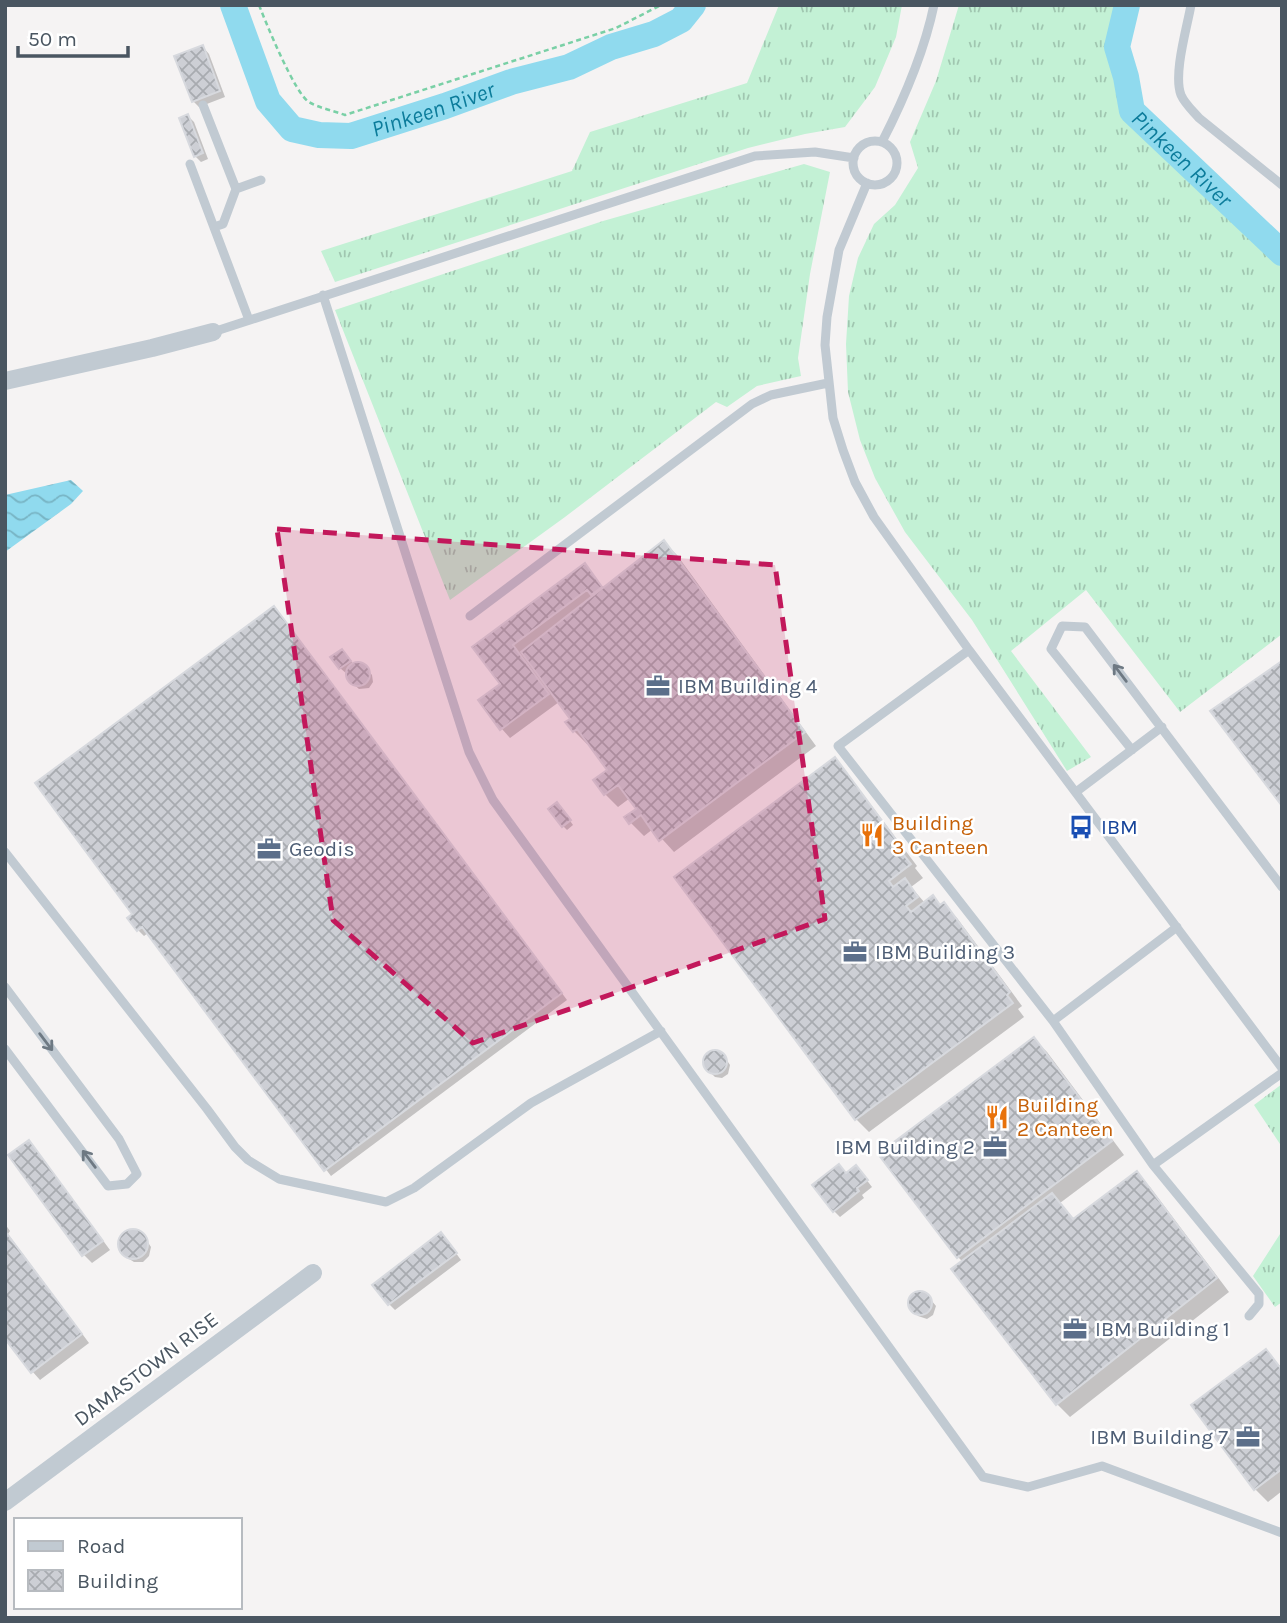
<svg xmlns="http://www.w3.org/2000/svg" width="1287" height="1623" viewBox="0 0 1287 1623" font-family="Karla,sans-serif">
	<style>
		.grass { fill: url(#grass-tufts) }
		.water { fill: url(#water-waves) }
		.shadow { fill: #0003 }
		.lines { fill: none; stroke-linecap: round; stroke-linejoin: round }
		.river { stroke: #90daee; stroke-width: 26 }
		.building { fill: url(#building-cross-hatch); stroke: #d7d9de; stroke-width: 2 }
		.path { stroke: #7ad0a6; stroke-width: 2.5; stroke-dasharray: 5 3.5; stroke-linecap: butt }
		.lane { stroke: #c1cad2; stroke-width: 9 }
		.street { stroke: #c1cad2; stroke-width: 18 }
		.oneway { stroke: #6e7983 }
		.marked { fill: #c2185b; fill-opacity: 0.2; stroke: #c2185b; stroke-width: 5; stroke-dasharray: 14 9; stroke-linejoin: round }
		.labels { text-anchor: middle; stroke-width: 5; stroke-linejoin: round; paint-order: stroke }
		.service-label { font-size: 21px; fill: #4e5e75; stroke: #fff; text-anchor: start }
		.food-label { font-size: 21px; fill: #c56008; stroke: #fff; text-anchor: start }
		.transit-label { font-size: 21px; fill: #164399; stroke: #fff; text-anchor: start }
		.street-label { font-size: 21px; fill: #4a5661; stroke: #fff }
		.water-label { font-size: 23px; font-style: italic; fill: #0c7c9b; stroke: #fff }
	</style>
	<defs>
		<pattern id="grass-tufts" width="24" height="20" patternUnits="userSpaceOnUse" patternTransform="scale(1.75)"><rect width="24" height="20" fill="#c3f1d5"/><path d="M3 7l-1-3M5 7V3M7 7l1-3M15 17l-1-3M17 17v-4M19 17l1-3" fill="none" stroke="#a0c6b0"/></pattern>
		<pattern id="water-waves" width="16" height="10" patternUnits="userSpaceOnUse" patternTransform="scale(1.75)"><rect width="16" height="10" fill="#90daee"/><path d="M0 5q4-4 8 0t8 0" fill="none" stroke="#78b4c4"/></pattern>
		<pattern id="building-cross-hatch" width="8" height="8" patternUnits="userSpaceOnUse" patternTransform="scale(1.75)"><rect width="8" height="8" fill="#cdcfd5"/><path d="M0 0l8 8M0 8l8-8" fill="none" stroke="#a8abb0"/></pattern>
	</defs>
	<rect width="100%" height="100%" fill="#f5f3f3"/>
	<!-- grass -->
	<path class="grass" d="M779 5H902L896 37 875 87 845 127 805 134 748 148 335 282 321 251 572 171 590 132 747 83Z
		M959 5H1127L1117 47 1126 77 1132 111 1282 253V634L1180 712 1086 590 1011 651 1091 757 1067 771 972 620 905 532 875 478 860 440 848 392 846 344 849 296 858 258 874 224 895 205 918 168 910 142 936 81Z
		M804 164 830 172 810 274 798 358 801 376 757 386 727 407 716 402 565 517 450 600 335 310 603 221Z
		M1282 1084V1147L1254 1105Z
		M1282 1231V1302L1275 1307 1253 1276Z"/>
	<!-- water -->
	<path class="water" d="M71 480 83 491 71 504 5 552V495Z"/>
	<!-- shadow -->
	<path class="shadow" d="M203 47 209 54 225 97 199 107 193 101Z
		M188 116 194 122 208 159 201 162 195 156Z
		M664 542 677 555 816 746 674 852 653 829 644 836 631 823 639 809 630 798 618 807 605 794 595 781 609 770 589 742 587 744 574 731 572 719 559 702 510 738 502 729 480 700 502 685 474 647 585 566 604 589Z
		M280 614 567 1000 331 1176 148 933 144 936 138 930 135 914Z
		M348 657 353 664H363L372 675 373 682 369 688 359 689 349 680 347 674 340 668Z
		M834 760 847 773 917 866 915 868 923 878 911 887 925 903 933 898 942 906 944 905 957 918 1022 1006 1018 1009 1024 1017 869 1132 856 1119Z
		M561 808 573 825 567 830 563 826Z
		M1034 1039 1047 1052 1124 1155 1060 1203 1075 1220 1137 1174 1150 1187 1229 1292 1070 1417 1057 1404 963 1262 958 1257Z
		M712 1052 722 1054 726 1059 730 1065 728 1074 722 1078 715 1077 708 1070 705 1064 706 1057Z
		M29 1142 37 1151 110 1250 92 1263 84 1255Z
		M862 1174 872 1187 862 1195 864 1198 840 1217 834 1211 847 1175Z
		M5 1224 10 1231 8 1234 89 1343 40 1380 32 1371 5 1336Z
		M130 1231 139 1233 149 1244 151 1247 149 1256 143 1262H134L126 1257 120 1248V1239L127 1233Z
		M447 1241 461 1260 395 1310 389 1304Z
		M920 1293 927 1295 936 1306 933 1315 927 1319 918 1316 910 1305 911 1298Z
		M1266 1351 1282 1368V1491L1268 1502 1255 1489Z"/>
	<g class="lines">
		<!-- river -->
		<g class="river">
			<path id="s1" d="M233 5 268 101 292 129 319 135 351 136 445 106 511 82 569 67 611 47 654 34 681 20 693 5"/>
			<path id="s2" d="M1127 5 1117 47 1126 77 1132 111 1282 253"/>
		</g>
	</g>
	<!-- building -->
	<path class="building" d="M203 45 220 91 192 102 174 56Z
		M188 114 203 153 194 157 179 118Z
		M664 540 805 732 659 841 641 815 629 824 624 817 636 809 618 785 604 795 593 780 607 770 577 729 573 732 565 722 570 719 521 652Z
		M585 563 602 587 591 595 587 590 513 645 549 694 500 730 478 700 500 684 472 647Z
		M274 606 562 993 324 1171 142 927 137 931 127 918 132 914 35 783Z
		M342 649 351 661 339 669 330 657Z
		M1282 661V806L1210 711Z
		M346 674a12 12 0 1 1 24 0a12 12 0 1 1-24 0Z
		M835 757 905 852 903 854 911 864 889 881 893 887 905 878 918 897 906 906 911 912 933 895 940 905 944 902 1010 992 1007 995 1013 1003 855 1120 674 877Z
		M557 802 571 820 562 827 548 809Z
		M1034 1037 1112 1141 957 1258 878 1154Z
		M703 1062a12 12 0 1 1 24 0a12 12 0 1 1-24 0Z
		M29 1140 103 1241 82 1256 8 1155Z
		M839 1164 846 1173 856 1165 868 1180 857 1188 859 1191 833 1212 812 1185Z
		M1137 1171 1217 1278 1056 1405 951 1269 1052 1193 1073 1219Z
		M118 1244a15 15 0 1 1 30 0a15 15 0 1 1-30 0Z
		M5 1231 82 1334 31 1373 5 1339Z
		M441 1232 457 1253 388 1305 372 1285Z
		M908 1303a12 12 0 1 1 24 0a12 12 0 1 1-24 0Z
		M1266 1349 1282 1370V1469L1254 1490 1191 1405Z"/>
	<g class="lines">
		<!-- path -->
		<path class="path" d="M259 5C266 23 295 94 309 102 319 108 334 111 345 115L616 28 661 5"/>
		<!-- lane -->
		<path class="lane" d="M1191 5C1187 28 1173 74 1181 95 1185 104 1193 111 1199 118L1282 185
			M203 105 236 189
			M853 163a22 22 0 1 1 44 0a22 22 0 1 1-44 0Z
			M882 142C904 99 924 53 934 5
			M190 164 249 320
			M867 183 839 250 827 317 825 345 833 418 843 450 855 482 874 517 969 650 1282 1068
			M214 227 223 224 236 189 261 180
			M323 295 469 752 493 800 983 1477 1028 1487 1102 1466 1282 1533
			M213 332 755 156 815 152 854 158
			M470 616 752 404 771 395 828 383
			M969 650 838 746 1053 1021 1153 1165 1259 1294V1304L1249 1316
			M1132 750 1051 649 1062 626 1085 627 1282 887
			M1076 792 1162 727
			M5 852 207 1109 235 1147 248 1160 279 1179 386 1202 414 1188 531 1103 661 1031
			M5 987 119 1139 137 1174 127 1184 108 1186 5 1049
			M1053 1021 1177 927
			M1153 1165 1282 1073"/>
		<!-- street -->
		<path class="street" d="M5 381 152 348 213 332
			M5 1502 313 1273"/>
	</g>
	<!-- one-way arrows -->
	<defs><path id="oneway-shaft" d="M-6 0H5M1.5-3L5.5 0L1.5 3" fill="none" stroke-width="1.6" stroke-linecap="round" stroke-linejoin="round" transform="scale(1.75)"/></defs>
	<g class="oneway">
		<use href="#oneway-shaft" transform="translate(1120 673) rotate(-127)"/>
		<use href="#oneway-shaft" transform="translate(46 1042) rotate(53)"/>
		<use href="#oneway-shaft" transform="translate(89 1159) rotate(-127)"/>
	</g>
	<!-- marked area -->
	<path class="marked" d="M277 529 775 565 825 919 473 1043 333 920Z"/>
	<!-- icons -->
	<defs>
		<g id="office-bare" transform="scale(1.89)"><path d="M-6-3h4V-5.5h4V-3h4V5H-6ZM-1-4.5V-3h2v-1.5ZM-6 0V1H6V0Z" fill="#5c6f8a" stroke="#fff" stroke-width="2.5" paint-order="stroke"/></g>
		<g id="bus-bare" transform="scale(1.89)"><path d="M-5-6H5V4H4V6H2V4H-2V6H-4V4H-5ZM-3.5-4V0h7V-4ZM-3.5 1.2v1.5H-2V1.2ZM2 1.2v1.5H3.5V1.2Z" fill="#1a4fb4" stroke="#fff" stroke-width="2.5" paint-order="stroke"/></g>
		<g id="restaurant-bare" transform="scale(1.89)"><path d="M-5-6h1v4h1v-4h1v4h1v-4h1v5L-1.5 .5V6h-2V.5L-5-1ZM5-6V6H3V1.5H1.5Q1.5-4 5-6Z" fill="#e8710a" stroke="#fff" stroke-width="2.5" paint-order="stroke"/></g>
	</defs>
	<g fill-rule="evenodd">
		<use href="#office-bare" x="658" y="686"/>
		<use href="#bus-bare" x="1081" y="827"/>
		<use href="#restaurant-bare" x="872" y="835"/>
		<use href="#office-bare" x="269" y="849"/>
		<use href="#office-bare" x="855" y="952"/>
		<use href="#restaurant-bare" x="997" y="1117"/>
		<use href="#office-bare" x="995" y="1147"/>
		<use href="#office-bare" x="1075" y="1329"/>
		<use href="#office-bare" x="1248" y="1437"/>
	</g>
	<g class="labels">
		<!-- service labels -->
		<g class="service-label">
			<text x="678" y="693">IBM Building 4</text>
			<text x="289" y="856">Geodis</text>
			<text x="875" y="959">IBM Building 3</text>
			<text x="975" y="1154" text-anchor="end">IBM Building 2</text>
			<text x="1095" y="1336">IBM Building 1</text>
			<text x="1228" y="1444" text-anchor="end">IBM Building 7</text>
		</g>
		<!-- food labels -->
		<g class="food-label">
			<text x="892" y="830">Building<tspan x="892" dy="24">3 Canteen</tspan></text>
			<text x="1017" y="1112">Building<tspan x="1017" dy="24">2 Canteen</tspan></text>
		</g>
		<!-- transit labels -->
		<g class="transit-label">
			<text x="1101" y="834">IBM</text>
		</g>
		<!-- street labels -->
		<g class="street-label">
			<text transform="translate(146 1369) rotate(-37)" y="7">DAMASTOWN RISE</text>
		</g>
		<!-- water labels -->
		<g class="water-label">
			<text dy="8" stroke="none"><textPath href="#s1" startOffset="285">Pinkeen River</textPath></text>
			<text dy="8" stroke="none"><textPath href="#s2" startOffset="178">Pinkeen River</textPath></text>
		</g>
	</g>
	<!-- border -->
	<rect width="1287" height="1623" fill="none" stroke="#4a5661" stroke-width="14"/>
	<!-- legend -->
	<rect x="14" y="1518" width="228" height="91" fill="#ffffff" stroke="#b7bbc0" stroke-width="2"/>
	<rect x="28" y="1541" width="35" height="10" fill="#c1cad2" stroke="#b7bbc0" stroke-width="2"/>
	<text x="77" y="1553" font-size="21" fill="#4a5661">Road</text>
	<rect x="28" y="1570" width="35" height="21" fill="url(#building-cross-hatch)" stroke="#b7bbc0" stroke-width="2"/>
	<text x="77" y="1588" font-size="21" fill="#4a5661">Building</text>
	<!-- scale -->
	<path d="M18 46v10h110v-10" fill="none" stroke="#4a5661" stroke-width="3.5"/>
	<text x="28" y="46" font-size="21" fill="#4a5661" stroke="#ffffff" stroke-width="5" paint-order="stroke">50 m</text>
</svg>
